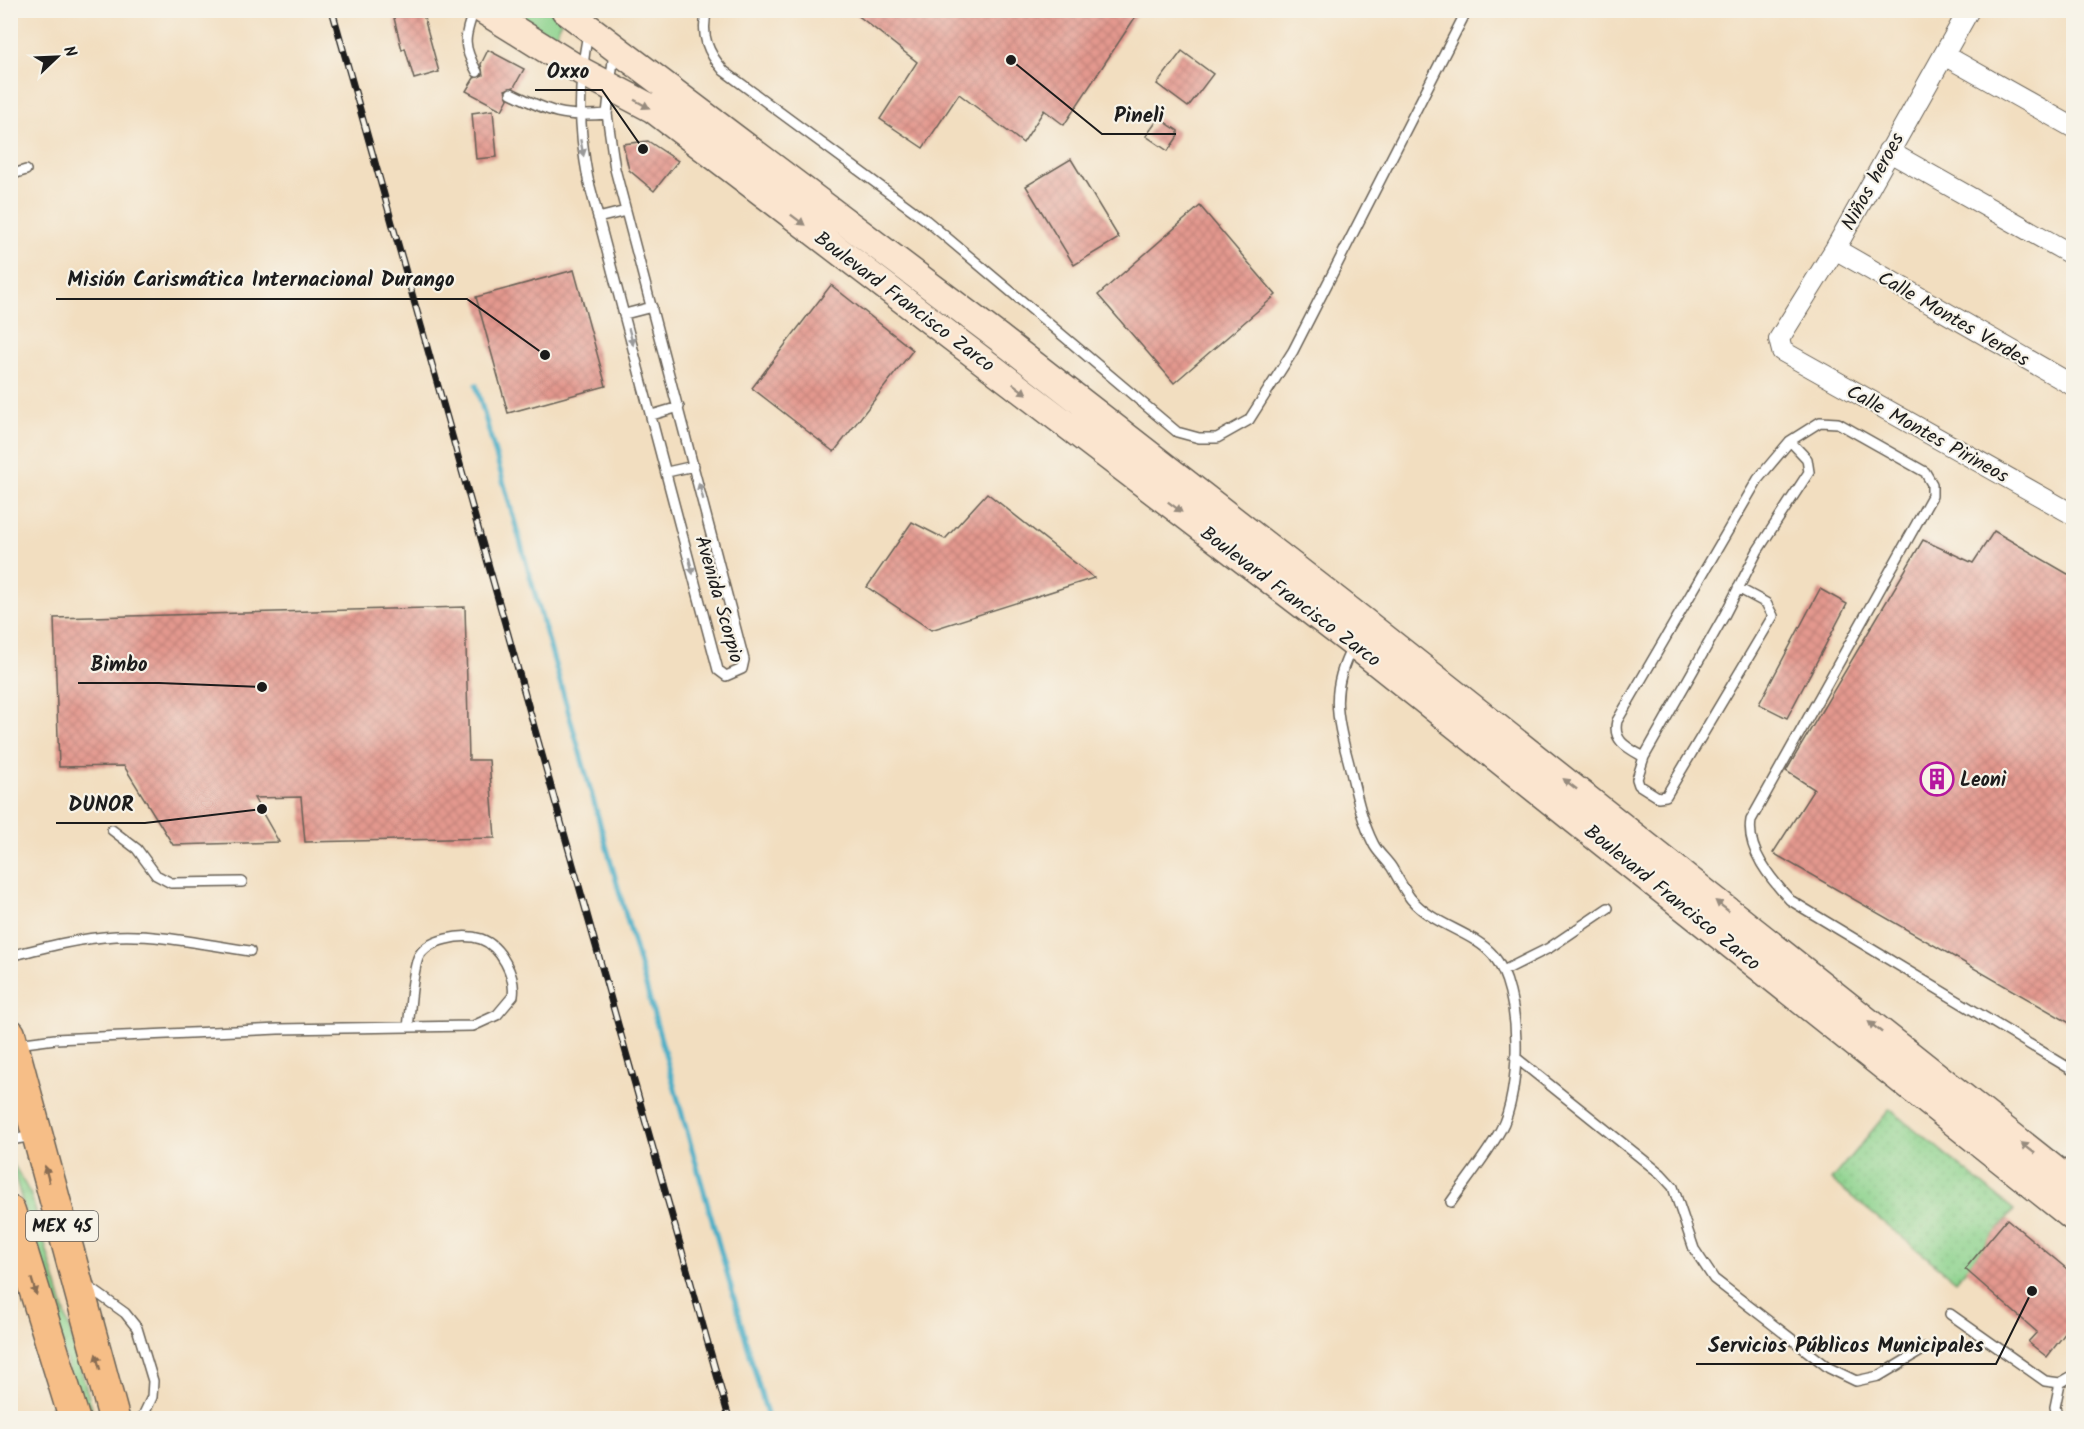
<svg xmlns="http://www.w3.org/2000/svg" width="2084" height="1429" viewBox="0 0 2084 1429" font-family="Kalam,sans-serif">
	<style>
		.grass { fill: url(#grass-tufts); stroke: #547754; stroke-width: 1.5 }
		.park { fill: url(#park-dots); stroke: #547754; stroke-width: 1.5 }
		.lines { fill: none; stroke-linecap: round; stroke-linejoin: round }
		.stream { stroke: #46adc6; stroke-width: 5 }
		.building { fill: url(#building-cross-hatch) }
		.lane-casing { stroke: #676055; stroke-width: 12 }
		.street-casing { stroke: #676055; stroke-width: 22 }
		.secondary-casing { stroke: #676055; stroke-width: 30 }
		.primary-casing { stroke: #676055; stroke-width: 33 }
		.lane { stroke: #fff; stroke-width: 9 }
		.street { stroke: #fff; stroke-width: 20 }
		.secondary { stroke: #fbe5cf; stroke-width: 27 }
		.primary { stroke: #f6be87; stroke-width: 30 }
		.rail-casing { stroke: #1c1c1c; stroke-width: 7 }
		.rail { stroke: #f7f3e8; stroke-width: 4.5; stroke-dasharray: 14; stroke-linecap: butt }
		.oneway { fill: #978b7e }
		.oneway2 { fill: #999 }
		.oneway3 { fill: #896d52 }
		.labels { text-anchor: middle; stroke-width: 4.5; stroke-linejoin: round; paint-order: stroke }
		.shield { fill: #f7f3e8; stroke: #5e5c59; stroke-width: 1.5 }
		.shield-label { font-size: 18px; font-weight: bold; fill: #1c1c1c }
		.street-label { font-size: 20px; fill: #1c1c1c; stroke: #f7f3e8 }
		.poi-label { font-size: 20px; font-weight: bold; fill: #1c1c1c; stroke: #f7f3e8; text-anchor: start }
		.leader { fill: none; stroke: #1c1c1c; stroke-width: 2 }
		.callout-dot { fill: #1c1c1c; stroke: #f7f3e8; stroke-width: 2 }
		.callout-label { font-size: 21px; text-anchor: middle; font-weight: bold; fill: #1c1c1c; stroke: #f7f3e8; stroke-width: 4.5; stroke-linejoin: round; paint-order: stroke }
	</style>
	<defs>
		<pattern id="grass-tufts" width="24" height="20" patternUnits="userSpaceOnUse" patternTransform="scale(1.5)"><rect width="24" height="20" fill="#8bd28c"/><path d="M3 7l-1-3M5 7V3M7 7l1-3M15 17l-1-3M17 17v-4M19 17l1-3" fill="none" stroke="#77b478"/></pattern>
		<pattern id="park-dots" width="8" height="8" patternUnits="userSpaceOnUse" patternTransform="scale(1.5)"><rect width="8" height="8" fill="#8bd28c"/><path d="M2 2h.1M6 6h.1" fill="none" stroke="#77b478" stroke-width="1.8" stroke-linecap="round"/></pattern>
		<pattern id="building-cross-hatch" width="8" height="8" patternUnits="userSpaceOnUse" patternTransform="scale(1.5)"><rect width="8" height="8" fill="#e3988e"/><path d="M0 0l8 8M0 8l8-8" fill="none" stroke="#c2827a"/></pattern>
	</defs>
	<rect width="100%" height="100%" fill="#f7f3e8"/>
	<filter id="ink" filterUnits="userSpaceOnUse"><feTurbulence type="fractalNoise" baseFrequency=".0167" numOctaves="2"/><feDisplacementMap in="SourceGraphic" scale="12" xChannelSelector="R" yChannelSelector="G"/><feConvolveMatrix kernelMatrix="1 2 1 2 8 2 1 2 1" color-interpolation-filters="sRGB"/></filter>
	<filter id="wash" filterUnits="userSpaceOnUse"><feTurbulence type="fractalNoise" baseFrequency=".008" numOctaves="4" result="noise"/><feDisplacementMap in="SourceGraphic" scale="24" xChannelSelector="R" yChannelSelector="G"/><feGaussianBlur stdDeviation="1.35" result="paint"/><feColorMatrix in="noise" values="0 0 0 0 0 0 0 0 0 0 0 0 0 0 0 0 0 1.4 0 .05"/><feComposite in="paint" operator="in"/></filter>
	<g filter="url(#wash)">
		<rect width="100%" height="100%" fill="#f2dec0"/>
		<!-- grass -->
		<path class="grass" d="M518 10 550 11 562 21 554 38 524 23Z
			M10 1158 31 1195 92 1408 80 1411Z"/>
		<!-- park -->
		<path class="park" d="M1890 1109 2014 1210 1956 1281 1831 1180Z"/>
		<g class="lines">
			<!-- stream -->
			<path class="stream" d="M476 385 768 1418"/>
		</g>
		<g id="blocks">
			<!-- building -->
			<path class="building" d="M392 10H419L423 14 439 72 414 79 405 48 402 50Z
				M851 10H1140L1064 125 1044 110 1023 143 959 94 923 148 880 119 917 62Z
				M488 50 524 69 514 87 505 90 508 99 502 110 466 91 474 78 483 75 481 64Z
				M1182 51 1213 74 1188 107 1157 84Z
				M493 110 497 157 476 159 472 113Z
				M1159 118 1178 131V136L1168 151 1146 136Z
				M648 141 678 161 654 191 629 170 623 144Z
				M1071 159 1119 238 1074 265 1026 186Z
				M1200 206 1276 295 1174 383 1098 295Z
				M574 270 606 386 508 413 476 297Z
				M831 285 913 350 834 452 752 388Z
				M987 493 1094 578 931 630 867 587 912 522 945 539Z
				M1994 531 2073 577V1025L1773 853 1814 789 1786 771 1923 540 1973 563Z
				M1820 589 1847 604 1787 718 1759 704Z
				M465 607 469 760H489L495 838 305 842 301 797 254 798 279 842 173 845 124 766 59 767 54 618Z
				M2007 1219 2073 1274V1323L2047 1357 2028 1342 2037 1332 1965 1269Z"/>
		</g>
	</g>
	<g filter="url(#ink)">
		<use href="#blocks" fill-opacity="0" stroke="#676055" stroke-width="1.5"/>
		<g class="lines">
			<!-- lane casing -->
			<g class="lane-casing">
				<path id="lane" d="M474 10C464 38 462 45 477 72
					M707 10C700 35 708 53 724 71L926 220 1177 432 1199 438H1217L1249 420 1293 351 1467 10
					M588 33C578 86 578 126 588 179L718 670 726 676 742 669 744 660 615 169 607 114 614 51
					M511 93C550 112 563 118 607 114
					M10 175 26 170
					M598 218 626 211
					M625 314 652 307
					M652 415 679 407
					M1790 441 1807 459 1809 472 1758 550 1724 616 1644 757C1628 748 1612 741 1617 721L1758 479 1790 441 1820 422 1838 423 1925 472 1932 484V496L1751 820C1746 850 1771 879 1790 900L2074 1071
					M667 472 694 466
					M1353 646C1330 688 1336 716 1348 760 1355 787 1360 817 1373 843 1377 852 1386 859 1392 868 1398 878 1404 890 1411 899 1434 926 1472 931 1493 955 1523 990 1522 1093 1500 1131 1486 1156 1467 1179 1451 1202
					M1644 757 1637 779 1639 785 1658 797 1666 796 1773 616 1766 603 1738 588
					M112 830 137 849 156 875 171 883 242 882
					M10 956C45 947 80 938 116 936 160 934 207 945 250 951
					M1503 971 1549 948 1608 908
					M17 1044 55 1039 278 1029 473 1026 497 1015 513 996C516 977 501 946 481 939 463 933 426 939 418 958 411 978 411 1006 408 1027
					M1515 1057 1661 1174 1673 1187 1694 1249 1714 1279 1829 1368 1856 1381 1879 1376 1926 1348
					M10 1140 34 1136
					M86 1285 125 1313 137 1328 153 1381 152 1397 142 1418
					M1950 1314 2045 1381 2060 1383 2074 1375
					M2058 1418 2055 1407 2060 1383"/>
			</g>
			<!-- street casing -->
			<g class="street-casing">
				<path id="street" d="M1969 10 1835 249 1779 339 1782 351 2074 515
					M1944 55 2074 128
					M1888 151 2074 256
					M1835 249 2074 386"/>
			</g>
			<!-- secondary casing -->
			<g class="secondary-casing">
				<path id="secondary" d="M483 10 581 71 653 109 1354 644 2074 1218
					M565 10 998 337 1363 621 2074 1185"/>
			</g>
			<!-- primary casing -->
			<g class="primary-casing">
				<path id="primary" d="M10 1034 114 1418
					M10 1211 74 1418"/>
			</g>
			<!-- lane -->
			<use href="#lane" class="lane"/>
			<!-- street -->
			<use href="#street" class="street"/>
			<!-- secondary -->
			<use href="#secondary" class="secondary"/>
			<!-- primary -->
			<use href="#primary" class="primary"/>
			<!-- rail casing -->
			<g class="rail-casing">
				<path id="rail" d="M332 10 729 1418"/>
			</g>
			<!-- rail -->
			<use href="#rail" class="rail"/>
		</g>
		<!-- one-way arrows -->
		<defs><path id="oneway-solid" d="M-6-.8H1V-3.2L6.5 0L1 3.2V.8H-6Z" transform="scale(1.5)"/></defs>
		<g class="oneway">
			<use href="#oneway-solid" transform="translate(642 104) rotate(28)"/>
			<use href="#oneway-solid" transform="translate(798 220) rotate(37)"/>
			<use href="#oneway-solid" transform="translate(1020 389) rotate(37)"/>
			<use href="#oneway-solid" transform="translate(1175 507) rotate(37)"/>
			<use href="#oneway-solid" transform="translate(1570 784) rotate(-142)"/>
			<use href="#oneway-solid" transform="translate(1722 906) rotate(-142)"/>
			<use href="#oneway-solid" transform="translate(1875 1027) rotate(-142)"/>
			<use href="#oneway-solid" transform="translate(2028 1148) rotate(-142)"/>
		</g>
		<g class="oneway2">
			<use href="#oneway-solid" transform="translate(582 148) rotate(79)"/>
			<use href="#oneway-solid" transform="translate(631 337) rotate(75)"/>
			<use href="#oneway-solid" transform="translate(701 491) rotate(-105)"/>
			<use href="#oneway-solid" transform="translate(691 566) rotate(76)"/>
		</g>
		<g class="oneway3">
			<use href="#oneway-solid" transform="translate(47 1174) rotate(-105)"/>
			<use href="#oneway-solid" transform="translate(34 1287) rotate(73)"/>
			<use href="#oneway-solid" transform="translate(98 1362) rotate(-105)"/>
		</g>
	</g>
	<!-- icons -->
	<defs>
		<g id="building-ring" transform="scale(1.725)"><circle r="9.5" fill="#f7f3e8" stroke="#b5179e" stroke-width="1.5"/><path d="M-4-6H4V6H1V3H-1V6H-4ZM-2.5-4.3h1.7v1.8h-1.7ZM.8-4.3h1.7v1.8H.8ZM-2.5-1h1.7V.8h-1.7ZM.8-1h1.7V.8H.8Z" fill="#b5179e"/></g>
	</defs>
	<g fill-rule="evenodd">
		<use href="#building-ring" x="1937" y="779"/>
	</g>
	<g class="labels">
		<!-- shield labels -->
		<rect class="shield" x="26" y="1211" width="72" height="30" rx="4.5"/>
		<g class="shield-label">
			<text x="62" y="1232">MEX 45</text>
		</g>
		<!-- street labels -->
		<g class="street-label">
			<text transform="translate(1872 181) rotate(-61)" y="7">Niños heroes</text>
			<text transform="translate(905 301) rotate(37)" y="7">Boulevard Francisco Zarco</text>
			<text transform="translate(1954 318) rotate(30)" y="7">Calle Montes Verdes</text>
			<text transform="translate(1928 433) rotate(29)" y="7">Calle Montes Pirineos</text>
			<text transform="translate(1291 596) rotate(37)" y="7">Boulevard Francisco Zarco</text>
			<text transform="translate(720 599) rotate(74)" y="7">Avenida Scorpio</text>
			<text transform="translate(1673 897) rotate(39)" y="7">Boulevard Francisco Zarco</text>
		</g>
		<!-- poi labels -->
		<g class="poi-label">
			<text x="1960" y="786">Leoni</text>
		</g>
	</g>
	<!-- callouts -->
	<path class="leader" d="M643 149L602 90H535M1011 60L1102 134H1176M545 355L467 299H56M262 687L159 683H78M262 809L145 823H56M2032 1291L1996 1364H1696"/>
	<g class="callout-dot">
		<circle cx="643" cy="149" r="6"/>
		<circle cx="1011" cy="60" r="6"/>
		<circle cx="545" cy="355" r="6"/>
		<circle cx="262" cy="687" r="6"/>
		<circle cx="262" cy="809" r="6"/>
		<circle cx="2032" cy="1291" r="6"/>
	</g>
	<g class="callout-label">
		<text x="568" y="78">Oxxo</text>
		<text x="1139" y="122">Pineli</text>
		<text x="261" y="286">Misión Carismática Internacional Durango</text>
		<text x="119" y="671">Bimbo</text>
		<text x="101" y="811">DUNOR</text>
		<text x="1846" y="1352">Servicios Públicos Municipales</text>
	</g>
	<!-- margin -->
	<rect width="2084" height="1429" fill="none" stroke="#f7f3e8" stroke-width="36"/>
	<!-- north arrow -->
	<g transform="translate(57 57) rotate(67)" stroke="#f7f3e8" stroke-width="4.5" paint-order="stroke">
	<path d="M0-4.5L10 22L0 15L-10 22Z" fill="#1c1c1c"/>
	<text y="-9" font-size="16" font-weight="bold" text-anchor="middle" fill="#1c1c1c">N</text>
	</g>
</svg>
